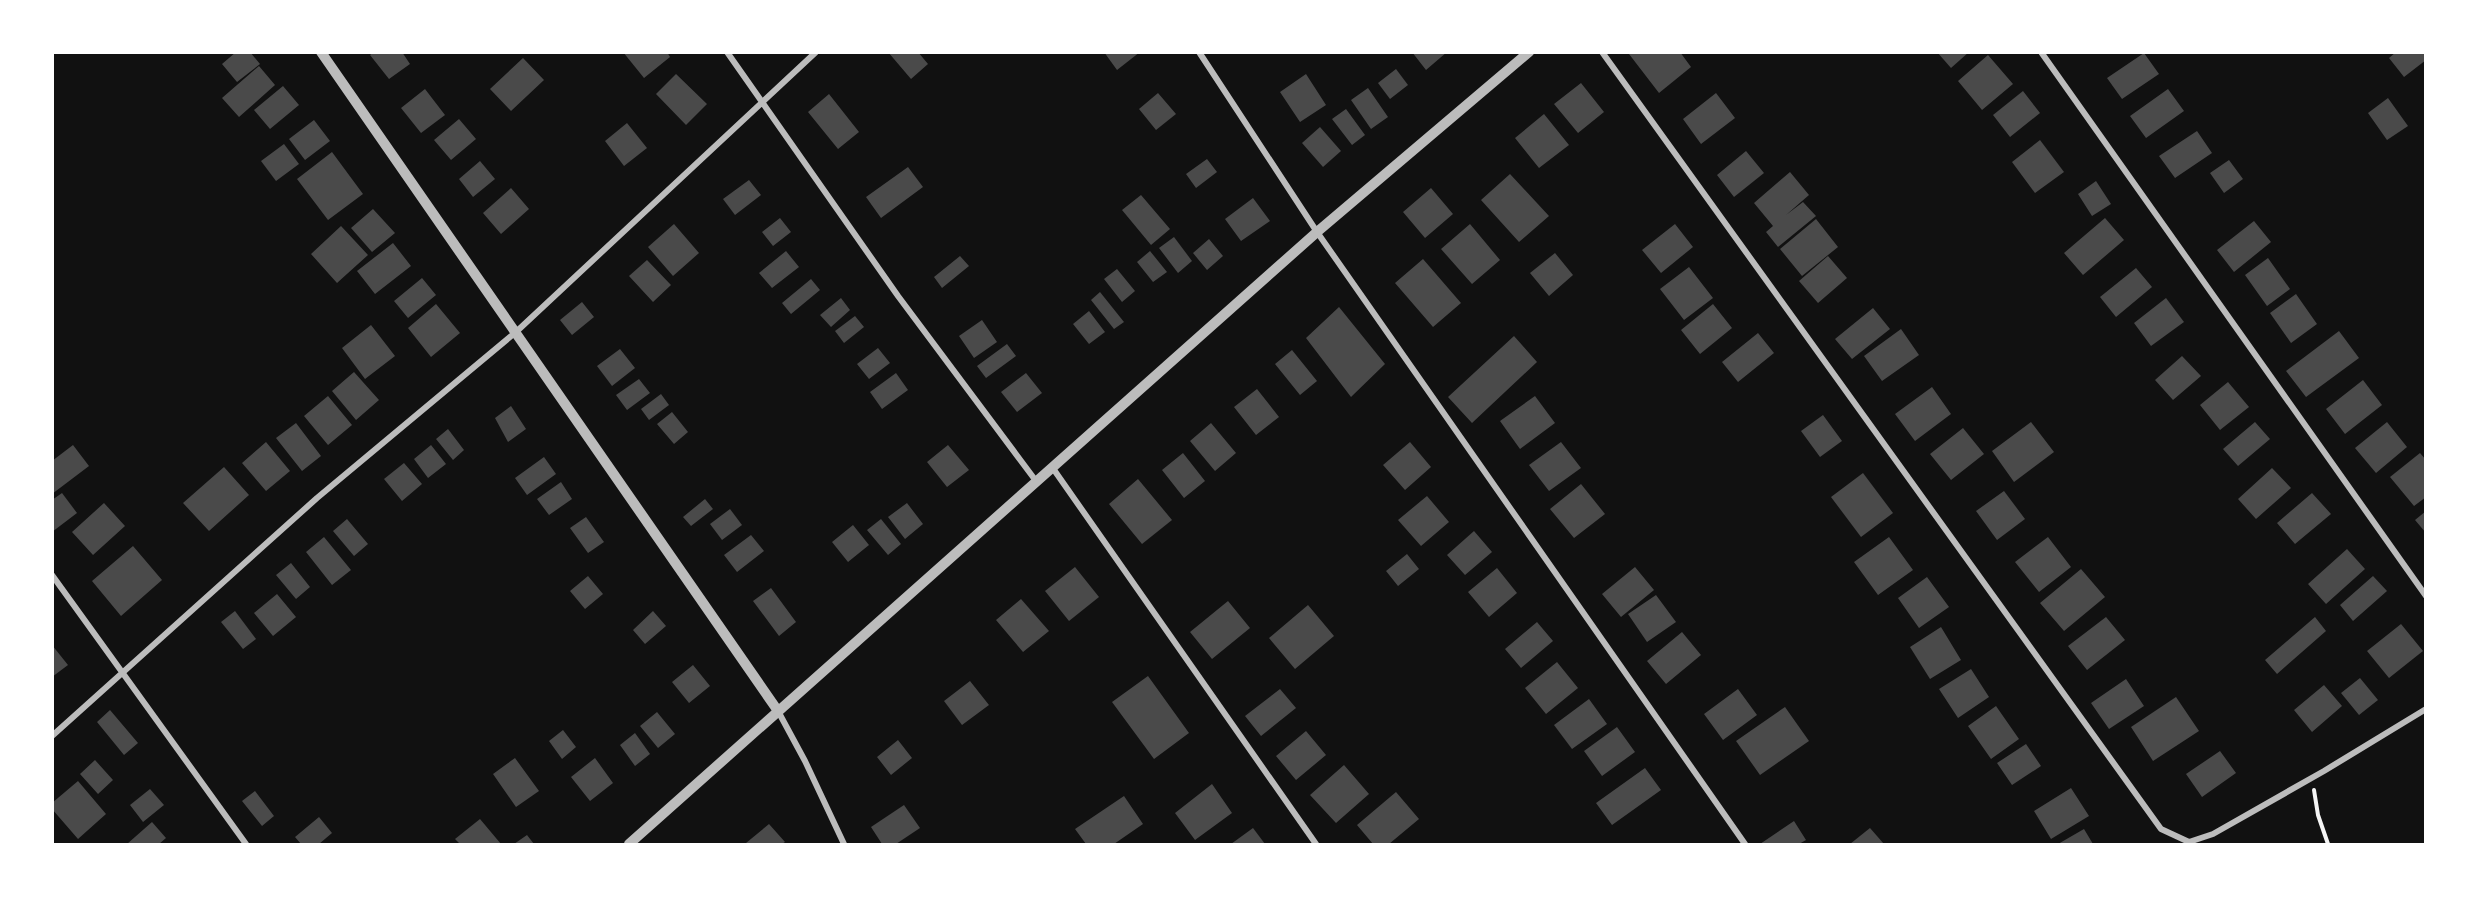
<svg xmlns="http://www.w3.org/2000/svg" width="2478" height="897" viewBox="0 0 2478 897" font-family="'DejaVu Sans',sans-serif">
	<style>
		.building { fill: #4a4a4a }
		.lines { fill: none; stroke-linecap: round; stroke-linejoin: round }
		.path { stroke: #f5f5f5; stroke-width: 4 }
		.minor { stroke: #bcbcbc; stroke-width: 6 }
		.tertiary { stroke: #bcbcbc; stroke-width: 10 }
	</style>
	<rect width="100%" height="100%" fill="#111"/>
	<!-- building -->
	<path class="building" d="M236 52H250L260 64 237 82 222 64Z
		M373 52H402L410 64 389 79 370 55Z
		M623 52H667L670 57 644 78Z
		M888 52H918L928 64 911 79Z
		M1104 52H1140L1117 70Z
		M1412 52H1447L1426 70Z
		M1630 52H1680L1691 67 1659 93 1629 54Z
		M1937 52H1969L1951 68Z
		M2396 52H2426V60L2404 77 2389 58Z
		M2144 53 2159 74 2122 99 2107 78Z
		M1988 55 2013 84 1982 110 1958 81Z
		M523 58 544 80 511 111 490 89Z
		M259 66 275 85 239 117 222 98Z
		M1396 69 1408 85 1390 99 1378 83Z
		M676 74 707 104 686 125 656 94Z
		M1306 74 1326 105 1300 122 1280 92Z
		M1581 83 1604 112 1578 133 1554 104Z
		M283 86 299 105 270 129 254 110Z
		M1368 88 1388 117 1371 129 1351 100Z
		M425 89 445 115 421 133 401 108Z
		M2168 89 2184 111 2146 138 2130 116Z
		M2023 91 2040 113 2010 137 1993 115Z
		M1158 93 1176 114 1156 130 1139 109Z
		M1716 93 1735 118 1701 144 1683 119Z
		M829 94 859 132 838 149 808 112Z
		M2388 98 2408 126 2387 140 2368 113Z
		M1346 109 1365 135 1352 145 1332 119Z
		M1544 114 1569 145 1539 168 1515 138Z
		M459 119 476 139 451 160 434 140Z
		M314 120 330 141 305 160 289 139Z
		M627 123 647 148 624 166 605 141Z
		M1320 127 1341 151 1323 167 1302 143Z
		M2197 131 2212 153 2175 178 2159 156Z
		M2040 140 2064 172 2035 193 2012 162Z
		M284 144 299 164 276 181 261 161Z
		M1746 151 1764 173 1734 197 1717 175Z
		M332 152 363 194 328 220 297 179Z
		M1207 159 1217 172 1196 188 1186 174Z
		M2229 160 2243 179 2224 193 2210 173Z
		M480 161 495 179 473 197 459 179Z
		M908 167 923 187 881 218 866 197Z
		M1790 172 1809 195 1786 215 1803 202 1816 216 1778 247 1766 232 1773 226 1754 203Z
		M1510 174 1549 216 1519 242 1481 200Z
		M749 180 761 195 735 215 723 199Z
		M2096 181 2111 204 2092 216 2078 194Z
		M511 188 529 209 501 234 483 213Z
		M1431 188 1453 214 1425 238 1403 212Z
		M1141 195 1170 229 1151 245 1122 210Z
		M1253 198 1270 221 1241 241 1225 219Z
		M373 209 395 233 372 252 351 228Z
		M780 218 791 232 773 246 762 232Z
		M2105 218 2124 240 2083 275 2064 253Z
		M1816 219 1838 247 1802 276 1780 249Z
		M2254 221 2271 242 2234 272 2217 250Z
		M674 224 699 253 673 276 648 247Z
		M1470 224 1500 260 1472 284 1441 249Z
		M1675 224 1693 247 1661 273 1642 250Z
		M341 226 368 255 337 283 311 254Z
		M1174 237 1192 261 1178 273 1159 248Z
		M1209 239 1223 256 1207 270 1193 253Z
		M393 243 411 266 375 294 357 271Z
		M786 251 799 267 772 288 759 273Z
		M1150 251 1167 272 1153 282 1137 262Z
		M1555 253 1573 275 1549 296 1530 273Z
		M960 256 969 266 942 288 934 277Z
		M1828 256 1847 278 1818 303 1799 281Z
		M2268 258 2290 289 2267 306 2245 275Z
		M1423 259 1461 303 1433 327 1395 283Z
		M647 260 671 285 653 302 629 276Z
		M1689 267 1713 298 1684 320 1660 289Z
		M2136 268 2152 287 2116 317 2100 297Z
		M1117 269 1135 291 1122 302 1104 279Z
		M422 278 436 295 408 318 394 301Z
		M811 279 820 290 791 314 782 303Z
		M1100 292 1124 322 1114 329 1091 300Z
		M2296 294 2317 324 2291 343 2270 313Z
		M841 298 850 310 831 327 820 315Z
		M2166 298 2184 322 2151 346 2134 323Z
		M582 302 594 317 572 335 560 320Z
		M436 304 460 333 431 357 408 328Z
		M1713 304 1732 328 1700 354 1681 330Z
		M1339 307 1385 364 1351 397 1306 338Z
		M1873 308 1890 329 1852 359 1835 339Z
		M1089 311 1105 332 1089 344 1073 324Z
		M855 316 864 327 844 343 835 331Z
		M982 320 997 342 974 358 959 336Z
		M371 325 395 356 365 379 342 348Z
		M1901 329 1919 355 1882 381 1864 356Z
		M2339 331 2359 358 2306 397 2286 371Z
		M1758 333 1774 353 1738 382 1722 362Z
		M1514 336 1537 362 1472 423 1448 397Z
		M1007 344 1016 356 986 378 977 366Z
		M878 348 890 363 869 379 857 364Z
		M620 349 635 368 612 386 597 366Z
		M1292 350 1317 381 1300 395 1275 364Z
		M2182 356 2201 376 2173 400 2155 380Z
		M354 372 379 400 356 420 332 391Z
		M896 373 908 390 882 409 870 392Z
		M1026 373 1042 393 1017 412 1001 392Z
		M639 379 650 393 627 410 616 395Z
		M2363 380 2382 405 2345 434 2326 409Z
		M2228 382 2249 407 2220 430 2200 405Z
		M1932 387 1951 414 1915 441 1895 414Z
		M1257 389 1279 417 1256 435 1234 407Z
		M661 394 669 405 649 420 641 409Z
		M328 396 352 425 328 445 304 416Z
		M1535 396 1555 423 1520 449 1500 421Z
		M511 406 526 429 508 442 495 418Z
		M672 412 688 432 674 444 657 424Z
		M1823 415 1842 441 1820 457 1801 431Z
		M2031 422 2054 452 2014 482 1992 451Z
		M2255 422 2270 439 2238 466 2223 449Z
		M2387 422 2407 447 2376 473 2355 448Z
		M296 423 321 456 302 471 276 438Z
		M1211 423 1236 453 1215 471 1190 441Z
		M1963 428 1984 454 1951 480 1930 454Z
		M448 429 464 450 453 460 436 439Z
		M266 442 290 471 266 491 242 463Z
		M1410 442 1431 467 1405 490 1383 465Z
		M1561 442 1581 468 1549 491 1529 465Z
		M73 445 89 466 52 494V461Z
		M431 445 446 464 428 478 414 459Z
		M948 445 969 470 947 487 927 462Z
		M1183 453 1205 481 1184 498 1162 470Z
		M2420 453 2426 460V497L2414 506 2390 477Z
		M544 457 556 474 527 495 515 478Z
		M404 463 422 484 402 501 384 479Z
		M224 467 249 495 209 531 183 503Z
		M2272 468 2291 488 2256 519 2238 499Z
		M1863 473 1893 513 1861 537 1831 497Z
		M1138 479 1172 520 1142 544 1109 504Z
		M561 482 572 499 549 515 537 499Z
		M1581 484 1605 514 1574 538 1550 509Z
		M2004 491 2025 519 1997 540 1976 511Z
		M62 493 77 513 52 532V500Z
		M2312 493 2331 514 2295 544 2277 523Z
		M1427 496 1449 522 1421 546 1398 520Z
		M705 499 713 509 691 526 683 517Z
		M104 503 125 526 93 555 72 532Z
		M907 503 923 524 905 539 888 517Z
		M730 509 742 525 722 540 710 524Z
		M2426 511V533L2415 520Z
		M586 517 604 542 588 553 570 528Z
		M347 519 368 544 354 556 333 531Z
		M881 519 901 544 888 555 867 530Z
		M853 525 869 545 848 562 832 542Z
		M1474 531 1492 552 1465 575 1447 555Z
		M751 535 764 551 737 572 724 555Z
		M324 537 351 570 332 585 306 552Z
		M1889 537 1913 570 1878 595 1854 562Z
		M2048 537 2071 567 2039 592 2015 562Z
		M133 546 162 580 121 616 92 581Z
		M2347 549 2365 569 2326 604 2308 584Z
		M1407 554 1419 569 1398 586 1386 571Z
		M291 563 310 587 296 599 276 575Z
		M1075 567 1099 597 1069 621 1045 591Z
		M1635 567 1654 590 1621 617 1602 594Z
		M1497 568 1517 593 1489 617 1468 592Z
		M2081 569 2105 597 2064 631 2040 603Z
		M588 576 603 594 585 609 570 591Z
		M2373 576 2387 591 2353 621 2340 605Z
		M1927 577 1949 607 1919 628 1898 598Z
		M771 588 796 622 779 636 753 601Z
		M277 594 296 617 273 636 254 613Z
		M1656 595 1676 622 1647 642 1628 614Z
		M1021 599 1049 631 1023 652 996 620Z
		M1228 601 1250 628 1212 659 1190 632Z
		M1308 605 1334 636 1295 669 1269 638Z
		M235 611 256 639 243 649 221 622Z
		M653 611 666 626 645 644 633 630Z
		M2106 617 2125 640 2087 670 2068 646Z
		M2315 617 2326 631 2277 674 2265 660Z
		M1537 622 1553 641 1521 668 1505 649Z
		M2401 624 2423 651 2389 678 2367 651Z
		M1941 627 1961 660 1930 679 1910 647Z
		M1682 632 1701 655 1666 684 1647 661Z
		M52 645 68 665 52 677Z
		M1557 662 1578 688 1546 714 1525 688Z
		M693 665 710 686 689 703 672 682Z
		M1971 669 1989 697 1958 718 1939 689Z
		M1148 676 1189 733 1154 759 1112 702Z
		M2360 678 2378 700 2359 715 2341 693Z
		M2126 679 2144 706 2109 729 2091 703Z
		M970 681 989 705 962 725 944 701Z
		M2324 685 2342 706 2312 732 2294 710Z
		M1280 689 1296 708 1261 736 1245 716Z
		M1738 689 1757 715 1723 740 1704 714Z
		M2176 697 2199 731 2153 761 2131 727Z
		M1589 699 1607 724 1572 749 1554 725Z
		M1996 706 2019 739 1991 759 1968 726Z
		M1785 707 1809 741 1760 775 1736 741Z
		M110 710 138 743 124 755 97 722Z
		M657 712 675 734 658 748 640 726Z
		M1617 727 1635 752 1602 776 1584 751Z
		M563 730 576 747 562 759 549 741Z
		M1306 731 1326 755 1296 780 1276 756Z
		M635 733 650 754 635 766 620 745Z
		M898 740 912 758 891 775 877 757Z
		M2026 744 2041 766 2012 785 1997 763Z
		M2220 751 2236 773 2202 797 2186 774Z
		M515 758 539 791 516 807 493 774Z
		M595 758 613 783 590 801 571 777Z
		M95 760 113 780 98 794 80 774Z
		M1344 765 1369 794 1336 823 1310 795Z
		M1645 768 1661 790 1612 825 1596 803Z
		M78 781 106 814 78 839 52 809V803Z
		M1212 784 1232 813 1195 840 1175 813Z
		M2071 788 2089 816 2051 839 2034 811Z
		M150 789 164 805 143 822 130 805Z
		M255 791 274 816 262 826 242 801Z
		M1396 792 1419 819 1389 844H1373L1357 825Z
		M1124 796 1143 824 1114 844H1086L1075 829Z
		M904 805 920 828 896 844H882L871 827Z
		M319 817 332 833 319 844H301L295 837Z
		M480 819 501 844H460L455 839Z
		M1794 821 1806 840 1799 844H1760Z
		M152 822 166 838 159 844H127Z
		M769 824 785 842 782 844H747L746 843Z
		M1253 828 1265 844H1231Z
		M1870 828 1884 844H1850Z
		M2084 829 2093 844H2058Z
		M527 835 534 844H514Z"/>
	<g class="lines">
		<!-- path -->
		<path class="path" d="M2314 790 2318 815 2328 844"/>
		<!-- minor -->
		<path class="minor" d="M727 52 898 296 1036 481
			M1199 52 1317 232 1745 844
			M1602 52 2161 829 2189 842 2213 834 2324 771 2426 709
			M2041 52 2426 596
			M1052 467 1316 844
			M52 575 246 844
			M778 711 805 761 844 844
			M52 736 317 498 516 332 816 52"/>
		<!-- tertiary -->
		<path class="tertiary" d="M321 52 778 711
			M629 844 1317 232 1529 52"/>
	</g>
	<!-- border -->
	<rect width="2478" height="897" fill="none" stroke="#ffffff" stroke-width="108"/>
</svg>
